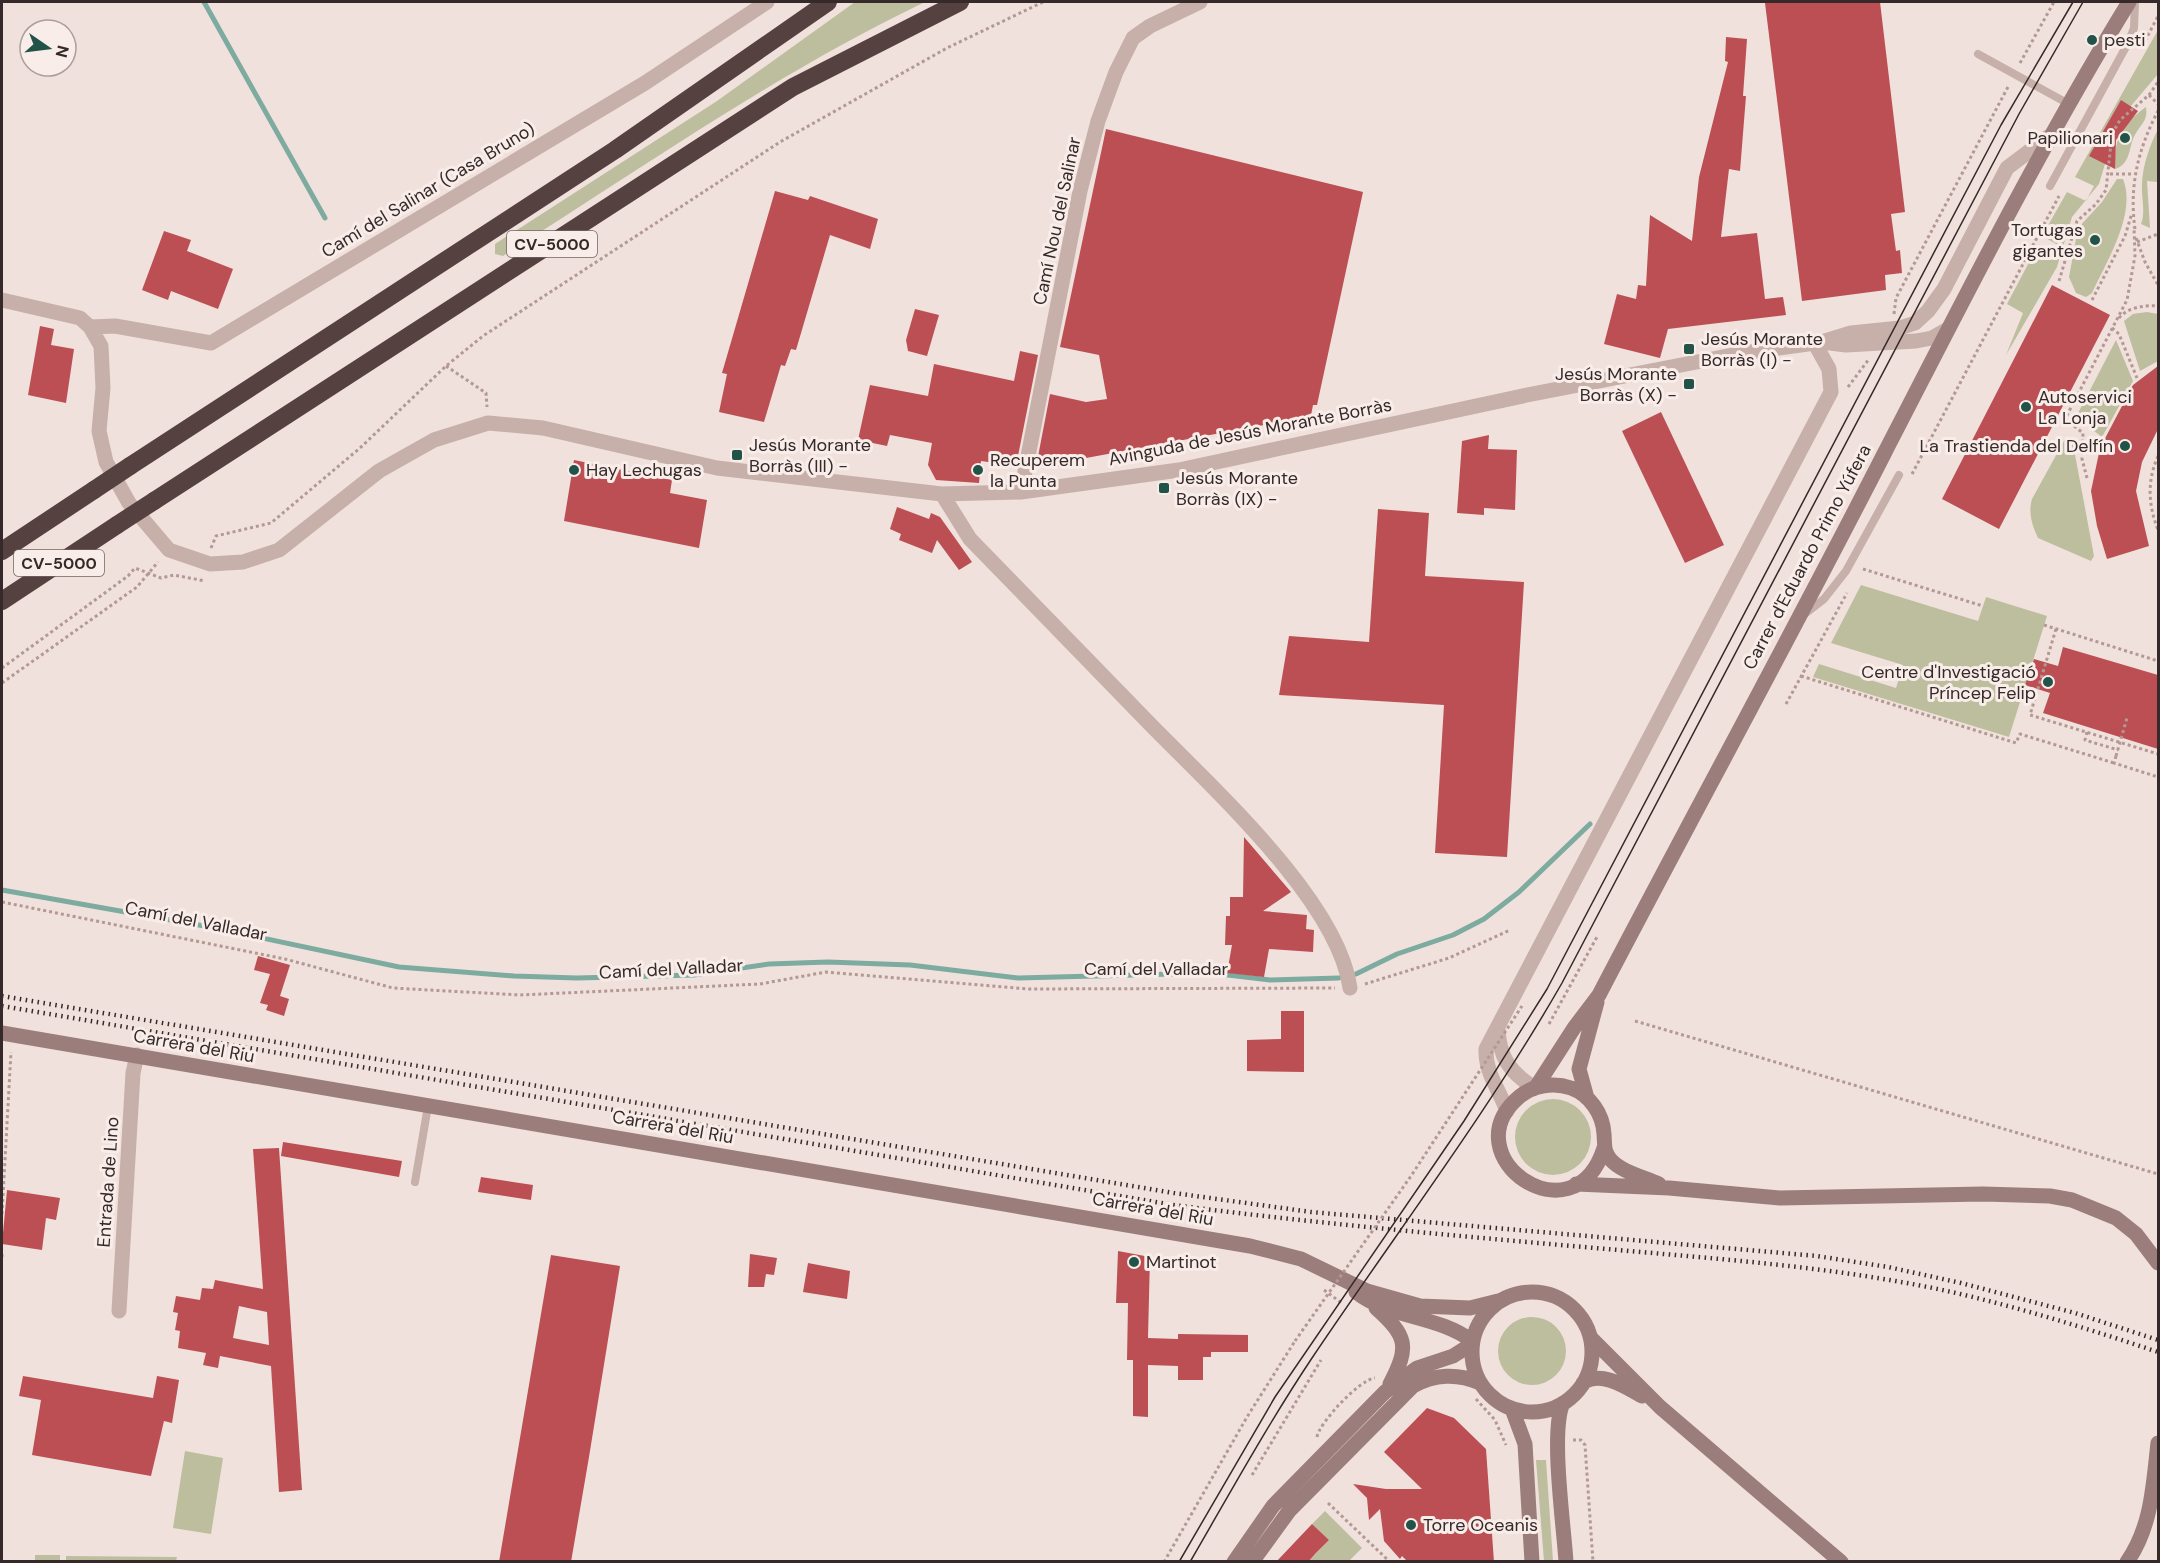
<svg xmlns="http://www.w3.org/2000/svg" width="2160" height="1563" viewBox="0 0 2160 1563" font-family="'DM Sans',sans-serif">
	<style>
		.green { fill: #bcbe9e }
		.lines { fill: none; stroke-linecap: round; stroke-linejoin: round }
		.stream { stroke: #7eaba0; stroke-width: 5 }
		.building { fill: #bc4f53; fill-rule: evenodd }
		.path { stroke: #b39894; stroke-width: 3; stroke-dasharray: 3 3; stroke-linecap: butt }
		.lane { stroke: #c7afaa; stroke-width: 8 }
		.street { stroke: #c7afaa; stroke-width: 15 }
		.secondary { stroke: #9b7e7b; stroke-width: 15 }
		.highway { stroke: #554140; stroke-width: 18 }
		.tram { stroke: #352929; stroke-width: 1.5 }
		.rail { stroke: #352929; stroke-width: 4.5; stroke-dasharray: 1.5 4.5; stroke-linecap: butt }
		.path-bridge { stroke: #b39894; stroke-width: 3; stroke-dasharray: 3 3; stroke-linecap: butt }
		.highway-bridge { stroke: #554140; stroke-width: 18 }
		.poi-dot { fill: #225348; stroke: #f8ede9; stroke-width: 2 }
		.labels { text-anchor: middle; stroke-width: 6; stroke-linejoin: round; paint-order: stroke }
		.shield { fill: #f8ede9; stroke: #706463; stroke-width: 1.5 }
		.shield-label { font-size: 16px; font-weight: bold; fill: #352929 }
		.poi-label { font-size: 18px; fill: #352929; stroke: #f8ede9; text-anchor: start }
		.street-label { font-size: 18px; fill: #352929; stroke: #f8ede9 }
	</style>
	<rect width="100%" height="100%" fill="#f0e1dd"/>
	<!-- green -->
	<path class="green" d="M855 2H925C777 73 642 168 503 256L495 254V244L717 101Z
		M2158 30V74L2131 106 2105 164 2099 184 2072 217 2057 267 2006 355 2023 313 2007 304 2035 251 2052 260 2060 246 2042 236 2067 192 2086 201 2094 186 2075 177Z
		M2146 107C2148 120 2142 123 2136 133 2128 145 2132 164 2115 169 2114 138 2121 125 2146 107Z
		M2158 129V182L2147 181 2150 228 2141 224C2146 212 2141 197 2142 183 2143 164 2150 145 2158 129Z
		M2117 179H2123C2137 214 2106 262 2092 293L2086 297 2076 293 2069 277 2078 228 2102 202Z
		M2147 312 2158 314V361L2140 371 2124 321 2133 314Z
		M2116 340 2133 381 2102 437 2076 417Z
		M2065 439 2073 444 2094 556 2091 561 2038 538C2032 525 2028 513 2032 499Z
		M1861 585 1978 621 1986 597 2047 616 2009 737 1813 677 1819 664 1896 688 1903 665 1831 643Z
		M1515 1137a38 38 0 1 1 76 0a38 38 0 1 1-76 0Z
		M1498 1351a34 34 0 1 1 68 0a34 34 0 1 1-68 0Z
		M185 1451 223 1458 211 1534 173 1528Z
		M1546 1460 1553 1561H1544L1536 1460Z
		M1325 1511 1362 1548 1349 1561 1308 1562 1329 1540 1312 1524Z
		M35 1555H60V1561H35Z
		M66 1556 177 1557 176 1561H66Z"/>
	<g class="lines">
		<!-- stream -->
		<path class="stream" d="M204 2 325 218
			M2 890 210 927 399 967 514 976 577 978 694 975 769 964 828 962 910 965 1018 978 1211 973 1270 980 1339 978
			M1356 974 1397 954 1453 935 1484 919 1519 892 1590 824"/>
	</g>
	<!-- building -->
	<path class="building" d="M1781 2H1880L1905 212 1891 214 1896 251 1900 250 1902 273 1885 275 1886 290 1802 301 1765 3Z
		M1726 37 1747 39 1743 96H1746L1740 171 1729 169 1721 237 1757 233 1765 299 1783 297 1786 315 1668 329 1660 358 1604 344 1617 294 1636 299 1638 285 1646 286 1650 215 1692 241 1699 177 1728 62 1725 61Z
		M2121 100 2138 111 2116 140 2115 169 2089 156Z
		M1106 129 1363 192 1317 405H1313L1309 426 1275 423 1070 461V467H1036L1050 394 1086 402 1107 399 1099 355 1060 347Z
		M775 191 808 200 810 196 878 219 870 249 830 235 796 350 791 349 785 366 781 365 764 422 719 412 727 374 722 373Z
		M164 231 191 240 187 251 233 269 218 309 171 291 168 300 142 290Z
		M2052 285 2110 315 1999 529 1942 499Z
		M915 309 939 315 927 356 908 351 906 340Z
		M40 326 54 329 51 345 74 349 66 403 28 395Z
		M1020 351 1038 355 1016 466 981 461 979 483 936 480 928 465 932 443 890 435 887 446 858 440 870 385 928 396 934 364 1014 381Z
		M2158 366V429L2142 462 2136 491 2149 546 2107 559 2097 526 2091 491 2100 448 2133 385Z
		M1661 412 1724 545 1685 563 1622 431Z
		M1489 435 1488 449 1517 450 1515 510 1484 508V515L1457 513 1462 441Z
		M574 460 672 480 670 493 707 500 699 548 564 521Z
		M897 507 929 519 931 513 940 517 972 562 959 570 937 540 932 553 899 540 901 534 890 529Z
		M1378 509 1429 513 1425 576 1524 582 1507 857 1435 853 1444 705 1279 695 1289 636 1369 642Z
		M2063 647 2158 675V749L2043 713 2050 693 2025 685 2034 659 2058 666Z
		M1244 837 1291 892 1263 911 1307 915 1306 929 1314 930 1313 952 1269 949 1264 977 1227 973 1232 945H1225L1226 916H1230V897H1243Z
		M258 956 290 965 280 996 289 999 284 1016 266 1010 268 1005 260 1003 270 974 254 970Z
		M1281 1011H1304V1072L1247 1071V1040L1281 1039Z
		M283 1142 402 1161 399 1177 281 1156Z
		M279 1148 302 1490 279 1492 271 1366 220 1356 218 1368 203 1365 206 1353 178 1348 180 1331 175 1330 178 1313 173 1312 176 1296 200 1300 202 1288 213 1289 215 1280 263 1289 253 1149ZM239 1306 267 1312 269 1345 233 1338Z
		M481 1177 533 1185 531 1200 478 1192Z
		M7 1190 60 1198 56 1220 46 1218 42 1250 2 1244Z
		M1118 1251 1150 1257 1148 1338 1178 1339V1334L1248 1335V1352H1211V1357H1203V1380H1178V1366L1148 1365V1417L1133 1416V1360H1127L1128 1303H1116Z
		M750 1254 777 1258 774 1275 766 1274 764 1287H748Z
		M551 1255 620 1266 589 1457 571 1562H499Z
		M808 1263 850 1271 847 1299 803 1292Z
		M23 1376 153 1398 157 1376 179 1380 172 1423 164 1421 151 1476 32 1455 41 1400 19 1396Z
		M1427 1408 1454 1418 1486 1449 1494 1562H1408L1402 1556 1400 1559 1384 1541 1380 1509 1369 1520 1367 1498 1353 1484 1386 1489H1422L1384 1452Z
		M1312 1524 1329 1540 1316 1553 1308 1562H1276Z"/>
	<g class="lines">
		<!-- path -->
		<path class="path" d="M2145 41 2158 16
			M2020 63 2054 2
			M2149 95 2158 104
			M2110 174H2134
			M2135 229C2129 186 2138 149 2158 111
			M2136 238 2145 262 2158 285
			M2137 242 2158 234
			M2059 281 2077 221 2096 204 2106 190 2112 134 2120 120 2149 95 2158 82
			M2092 300 2125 236 2132 213
			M1894 314 1896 298 2009 85
			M2119 318C2128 307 2145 305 2158 306
			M2112 328 2119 334 2137 378
			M446 366 486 393 487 407
			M1848 387 1869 359
			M2158 456C2147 481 2148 504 2158 530
			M1912 474 2059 196
			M2087 478 2082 459 2083 433 2065 419 2127 300 2135 256 2134 227
			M211 548 216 536 271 523 360 448 446 366 483 336 780 142 947 48 1043 2
			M1863 569 1983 606
			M2044 625 2158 661
			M2056 629 2030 715 2158 754
			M2 668 128 576 135 568 161 578 174 575 205 581
			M1801 676 2016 743 2020 734 2114 763
			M2 683 137 587 158 562
			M1786 704 1847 593
			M2087 732 2085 740 2118 750
			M2116 756 2114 763 2158 777
			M2 902 285 959 393 988 520 995 760 984 826 972 1027 989 1335 988
			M1365 984 1449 958 1510 930
			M1635 1021 2158 1174
			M1549 1024 1598 935
			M2 1214 11 1052
			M2 1254V1258
			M1324 1290 1343 1304
			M1476 1399 1495 1420 1506 1445
			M1317 1437C1319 1423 1360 1379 1375 1378
			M1573 1440H1581L1585 1445 1593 1562
			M1252 1475 1321 1360
			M1328 1503 1390 1562
			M1164 1562 1247 1417 1295 1341"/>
		<!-- lane -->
		<path class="lane" d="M1978 54 2067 103
			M2050 186 2128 43 2134 28 2135 2
			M1806 613 1824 599 1846 571 1899 475
			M415 1182 428 1106"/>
		<!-- street -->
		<path class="street" d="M2 300 80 318 90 327 101 346 103 388 99 431 106 462 129 503 169 550 210 564 243 562 279 550 379 471 434 440 488 423 543 428 717 468 942 494 1021 492 1179 470 1527 395 1743 353 1822 342 1846 345 1916 341 1932 338 1948 329
			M90 327 115 326 211 343 645 83 767 2
			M1825 341 1851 333 1900 328 1915 323 1928 311 1944 289 2007 168 2048 137
			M1021 492 1080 191 1098 121 1116 72 1133 38 1150 26 1200 2
			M942 494 970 539C1029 599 1088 660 1147 721 1209 785 1338 900 1350 988
			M1498 1028C1499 1057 1510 1073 1535 1088
			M1507 1111C1499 1089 1485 1073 1486 1049L1831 392 1829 369 1814 342
			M119 1311 133 1073 137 1055"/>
		<!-- secondary -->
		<path class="secondary" d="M2 1033 1250 1246 1301 1259 1367 1291 1420 1306 1470 1308 1498 1301
			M1536 1087 1574 1028 1599 995C1693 815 1791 636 1884 454 1963 301 2039 149 2129 2
			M1587 1098 1579 1069 1597 1002
			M1604 1148C1574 1243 1450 1156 1519 1097 1533 1085 1554 1082 1571 1088 1590 1095 1603 1114 1604 1134 1605 1144 1603 1150 1610 1159 1621 1172 1644 1177 1659 1184
			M1576 1184 1669 1188 1780 1198 1983 1194 2050 1196 2072 1200 2116 1218 2136 1234 2158 1263
			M1356 1292C1391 1319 1437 1315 1472 1341
			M1472 1352a60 60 0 1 1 120 0a60 60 0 1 1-120 0Z
			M1376 1308C1407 1336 1410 1346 1390 1384
			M1590 1337 1660 1407 1841 1562
			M1583 1383C1601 1370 1626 1387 1642 1396
			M1563 1403C1550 1431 1564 1527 1566 1562
			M1512 1409 1525 1444 1532 1562
			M1234 1562 1273 1506 1385 1392 1417 1368 1453 1356 1472 1344
			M1252 1562 1289 1511 1413 1386C1434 1374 1458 1373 1480 1383
			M2127 1562C2152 1526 2153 1485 2158 1443"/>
		<!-- highway -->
		<path class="highway" d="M130 466 615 150 828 2
			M154 501 793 87 960 2
			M2 551 94 490
			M2 601 117 525"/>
		<!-- tram -->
		<path class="tram" d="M1179 1562 1275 1397 1464 1121 1547 989 2001 125 2073 2
			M1190 1562C1230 1493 1268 1424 1312 1358 1396 1233 1487 1114 1562 983L2019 114 2083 2"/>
		<!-- rail -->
		<path class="rail" d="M2 996 1174 1193 1311 1212 1817 1256 1888 1267 1961 1283 2075 1313 2158 1340
			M2 1006 1173 1205C1321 1224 1469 1237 1618 1250 1731 1260 1845 1268 1956 1293 2025 1309 2092 1330 2158 1352"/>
		<!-- path-bridge -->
		<path class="path-bridge" d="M2116 756 2127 718
			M1295 1341 1411 1176 1522 1006"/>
		<!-- highway-bridge -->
		<path class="highway-bridge" d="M94 490 130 466
			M117 525 154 501"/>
	</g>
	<!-- markers -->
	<g class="poi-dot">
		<circle cx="2092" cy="40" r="6"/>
		<circle cx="2125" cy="138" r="6"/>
		<circle cx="2095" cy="240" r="6"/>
		<rect x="1683" y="343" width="12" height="12" rx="3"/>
		<rect x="1683" y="378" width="12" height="12" rx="3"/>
		<circle cx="2026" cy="407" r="6"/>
		<circle cx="2125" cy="446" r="6"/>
		<rect x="731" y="449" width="12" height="12" rx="3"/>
		<circle cx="574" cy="470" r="6"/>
		<circle cx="978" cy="470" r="6"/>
		<rect x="1158" y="482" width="12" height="12" rx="3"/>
		<circle cx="2048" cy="682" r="6"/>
		<circle cx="1134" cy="1262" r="6"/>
		<circle cx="1411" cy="1525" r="6"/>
	</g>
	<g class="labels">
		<!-- shield labels -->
		<g class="shield">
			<rect x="507" y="231" width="90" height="26" rx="4.5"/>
			<rect x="14" y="550" width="90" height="26" rx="4.5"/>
		</g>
		<g class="shield-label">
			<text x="552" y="250">CV-5000</text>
			<text x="59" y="569">CV-5000</text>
		</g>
		<!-- poi labels -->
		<g class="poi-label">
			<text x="2104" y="46">pesti</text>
			<text x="2113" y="144" text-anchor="end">Papilionari</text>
			<text x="2083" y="236" text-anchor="end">Tortugas<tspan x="2083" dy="21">gigantes</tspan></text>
			<text x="1701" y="345">Jesús Morante<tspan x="1701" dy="21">Borràs (I) -</tspan></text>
			<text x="1677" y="380" text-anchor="end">Jesús Morante<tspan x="1677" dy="21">Borràs (X) -</tspan></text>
			<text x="2038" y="403">Autoservici<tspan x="2038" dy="21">La Lonja</tspan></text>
			<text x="749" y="451">Jesús Morante<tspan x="749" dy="21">Borràs (III) -</tspan></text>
			<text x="2113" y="452" text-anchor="end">La Trastienda del Delfín</text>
			<text x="990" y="466">Recuperem<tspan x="990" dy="21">la Punta</tspan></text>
			<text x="586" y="476">Hay Lechugas</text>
			<text x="1176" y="484">Jesús Morante<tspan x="1176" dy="21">Borràs (IX) -</tspan></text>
			<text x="2036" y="678" text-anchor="end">Centre d'Investigació<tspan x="2036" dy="21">Príncep Felip</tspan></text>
			<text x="1146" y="1268">Martinot</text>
			<text x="1423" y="1531">Torre Oceanis</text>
		</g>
		<!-- street labels -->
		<g class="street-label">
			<text transform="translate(428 190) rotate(-31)" y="6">Camí del Salinar (Casa Bruno)</text>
			<text transform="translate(1057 221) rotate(-78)" y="6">Camí Nou del Salinar</text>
			<text transform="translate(1250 432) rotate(-11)" y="6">Avinguda de Jesús Morante Borràs</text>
			<text transform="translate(1807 557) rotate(-62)" y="6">Carrer d'Eduardo Primo Yúfera</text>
			<text transform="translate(196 921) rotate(11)" y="6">Camí del Valladar</text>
			<text transform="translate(671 969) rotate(-3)" y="6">Camí del Valladar</text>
			<text x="1156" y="975">Camí del Valladar</text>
			<text transform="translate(194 1046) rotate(10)" y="6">Carrera del Riu</text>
			<text transform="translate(673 1127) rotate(10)" y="6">Carrera del Riu</text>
			<text transform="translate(108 1182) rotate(-86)" y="6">Entrada de Lino</text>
			<text transform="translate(1153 1209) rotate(10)" y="6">Carrera del Riu</text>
		</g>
	</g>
	<!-- border -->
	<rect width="2160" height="1563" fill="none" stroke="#352929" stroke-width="6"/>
	<!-- north arrow -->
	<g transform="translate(48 48) rotate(104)"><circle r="28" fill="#f8ede9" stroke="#aa9f9c" stroke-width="1.5"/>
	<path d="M0-4.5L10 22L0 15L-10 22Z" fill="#225348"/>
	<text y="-9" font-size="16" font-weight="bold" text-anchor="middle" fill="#352929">N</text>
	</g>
</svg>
